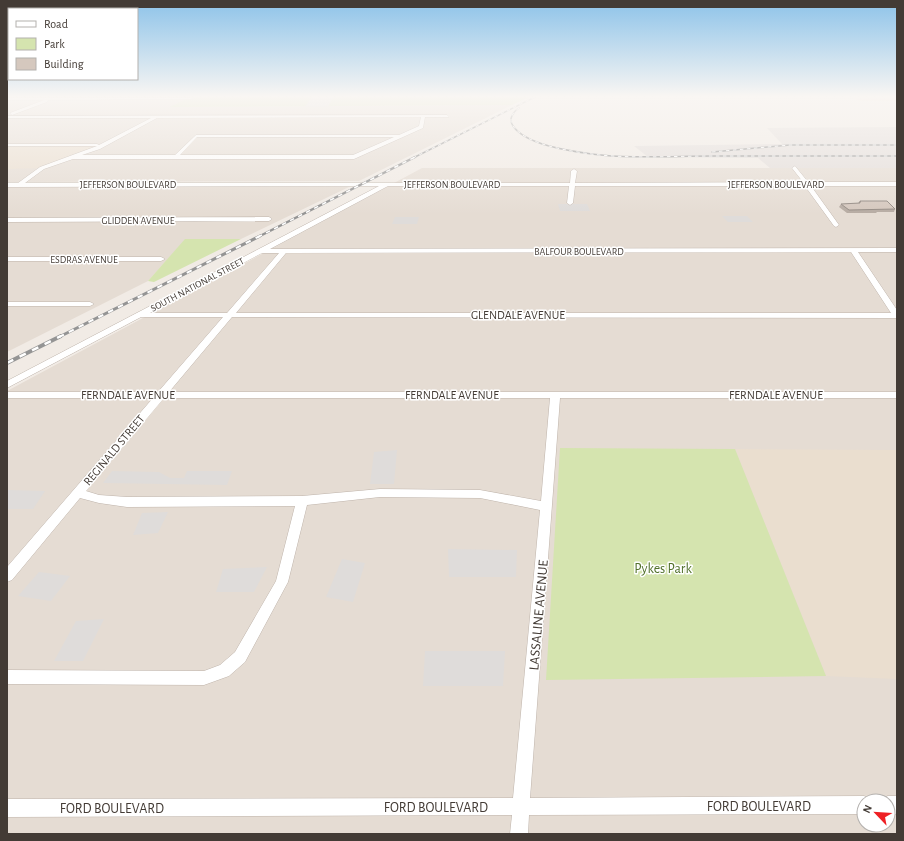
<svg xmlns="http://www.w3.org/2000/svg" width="904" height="841" viewBox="0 0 904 841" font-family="'Alegreya Sans',sans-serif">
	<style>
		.residential { fill: #e5dcd3; fill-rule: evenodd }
		.commercial { fill: #f3ded0 }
		.industrial { fill: #e3ddda }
		.education { fill: #eadecf }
		.green { fill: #d5e4af }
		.parking { fill: #dfdcda }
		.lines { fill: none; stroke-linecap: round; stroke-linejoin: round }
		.minor-casing { stroke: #bfb4ab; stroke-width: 1 }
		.minor { fill: #fff; fill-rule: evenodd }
		.rail-far3-casing { stroke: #949494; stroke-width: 1.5 }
		.rail-far2-casing { stroke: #949494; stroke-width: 2.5 }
		.rail-far1-casing { stroke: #949494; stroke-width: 3 }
		.rail-casing { stroke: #949494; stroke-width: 4 }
		.rail-far3 { stroke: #fff; stroke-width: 1; stroke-dasharray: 3.5; stroke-linecap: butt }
		.rail-far2 { stroke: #fff; stroke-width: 1.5; stroke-dasharray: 4.5; stroke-linecap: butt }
		.rail-far1 { stroke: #fff; stroke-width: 2; stroke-dasharray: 5.5; stroke-linecap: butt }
		.rail { stroke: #fff; stroke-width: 2.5; stroke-dasharray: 7; stroke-linecap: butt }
		.wall { fill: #b7aca3 }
		.building { fill: #d5c8be; stroke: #958c85 }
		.labels { text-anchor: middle; stroke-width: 3; stroke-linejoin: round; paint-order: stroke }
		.far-street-label { font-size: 10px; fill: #433b35; stroke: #fff }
		.street-label { font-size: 12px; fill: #433b35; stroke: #fff }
		.near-park-label { font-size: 14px; fill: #52712c; stroke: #fff }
		.near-street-label { font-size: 14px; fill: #433b35; stroke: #fff }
	</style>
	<rect width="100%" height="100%" fill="#f1ebe5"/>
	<!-- residential -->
	<path class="residential" d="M7 97H190L171 107 512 105 359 181 7 182Z
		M422 168H897V834H7V391ZM864 801H888V825H864Z
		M7 187H349L241 239 185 240 148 281 7 352Z"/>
	<!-- commercial -->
	<path class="commercial" d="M851 97H897V101H860Z"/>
	<!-- industrial -->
	<path class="industrial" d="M897 127V168H770L758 158 648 157 634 146 782 144 767 128Z"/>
	<!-- education -->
	<path class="education" d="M100 146 43 168 7 169V147Z
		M735 449 897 450V679L826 676Z"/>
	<!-- green -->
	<path class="green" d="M190 97H529L512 105 170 107Z
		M185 239H241L154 282 148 281Z
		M560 448 735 449 826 676 546 680Z"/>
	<!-- parking -->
	<path class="parking" d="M312 97H333L328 107H305Z
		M558 204H587L590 211H560Z
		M722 216H747L753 222H728Z
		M395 217H419L417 224H392Z
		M397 450 394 484H370L374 452Z
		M112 471 159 472 170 478H184L187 471H232L227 485 103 483Z
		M7 490 45 491 33 509H7Z
		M168 512 158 533 133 535 142 513Z
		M448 549 517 550 516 577H449Z
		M342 559 365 563 353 602 326 597Z
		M267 567 254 592H216L223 569Z
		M39 572 70 576 51 601 18 596Z
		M104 619 83 661H54L76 621Z
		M425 651H505L503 686H423Z"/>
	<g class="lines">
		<!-- minor casing -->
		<g class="minor-casing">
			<path id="minor" d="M7 98H191L193 99 48 100 47 102 12 115 10 113 44 100H7Z
				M447 115 449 117H425L423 128 354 159H73L44 169 25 183H570L571 171 574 169 577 171 575 183 803 182 792 168 795 166 808 182H897V186H811L839 225 836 227 834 226 805 186H575L573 203 570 205 567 203 569 186H388L270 249 897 248V252H858L897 310V318L232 317 169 392H897V398H560L530 798 864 796 870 799 871 801H864V814L529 815 528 834H510L512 815 7 817V799L513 798 540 510 480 498 380 497 307 505 288 582 245 662 229 676 204 685 7 684V670L204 671 220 665 235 652 276 581 295 506 127 507 99 503 80 498 12 580 7 582V567L153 398H7V392H158L223 317H141L7 388V381L379 186 7 187V183H18L40 167 97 146H7V144H97L99 145 151 118H7V116ZM421 117 419 126 399 135H196L175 155H82L100 149 157 118ZM197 137H394L353 155H180ZM851 252 891 313H236L286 253ZM262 253H279L227 313H150ZM164 398H550L541 501 480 490 380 489 302 496 127 497 99 495 86 491Z
				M7 218 269 217 272 219 269 221 7 222Z
				M7 257H161L165 259 161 261H7Z
				M7 302H90L94 304 90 306H7Z
				M888 796H897V814H888V801H881L882 799Z"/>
		</g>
		<!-- minor -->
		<use href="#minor" class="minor"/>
		<!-- rail-far3 casing -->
		<g class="rail-far3-casing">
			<path id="rail-far3" d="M519 108C513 112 508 119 513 126 526 145 570 151 591 154 631 159 672 156 712 156 774 156 835 156 897 156
				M712 152 790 145H897
				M413 158 535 97"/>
		</g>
		<!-- rail-far2 casing -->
		<g class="rail-far2-casing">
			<path id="rail-far2" d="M258 237 415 157"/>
		</g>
		<!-- rail-far1 casing -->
		<g class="rail-far1-casing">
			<path id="rail-far1" d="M59 337 260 236"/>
		</g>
		<!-- rail casing -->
		<g class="rail-casing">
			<path id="rail" d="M7 363 61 336"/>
		</g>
		<!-- rail-far3 -->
		<use href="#rail-far3" class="rail-far3"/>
		<!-- rail-far2 -->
		<use href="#rail-far2" class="rail-far2"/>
		<!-- rail-far1 -->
		<use href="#rail-far1" class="rail-far1"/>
		<!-- rail -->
		<use href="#rail" class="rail"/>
	</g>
	<!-- wall -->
	<path class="wall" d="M860 201 895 209 894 212H877L876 213H847L839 207 841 204 858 203Z"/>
	<!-- building -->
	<path class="building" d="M860 201H887L895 209 849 210 841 204 860 203 859 202H861Z"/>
	<!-- sky -->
	<linearGradient id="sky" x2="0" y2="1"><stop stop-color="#8dc3e9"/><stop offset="0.45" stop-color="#f9f6f3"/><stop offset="1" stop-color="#f9f6f3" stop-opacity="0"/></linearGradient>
	<rect width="904" height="214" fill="url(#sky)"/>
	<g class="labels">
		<!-- far-street labels -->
		<g class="far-street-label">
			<text x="128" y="188">JEFFERSON BOULEVARD</text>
			<text x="452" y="188">JEFFERSON BOULEVARD</text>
			<text x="776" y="188">JEFFERSON BOULEVARD</text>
			<text x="138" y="224">GLIDDEN AVENUE</text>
			<text x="579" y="255">BALFOUR BOULEVARD</text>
			<text x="84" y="263">ESDRAS AVENUE</text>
			<text transform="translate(197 284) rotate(-28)" y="4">SOUTH NATIONAL STREET</text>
		</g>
		<!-- street labels -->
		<g class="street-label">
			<text x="518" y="319">GLENDALE AVENUE</text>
			<text x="128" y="399">FERNDALE AVENUE</text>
			<text x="452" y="399">FERNDALE AVENUE</text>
			<text x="776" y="399">FERNDALE AVENUE</text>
			<text transform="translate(114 450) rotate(-50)" y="4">REGINALD STREET</text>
		</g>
		<!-- near-park labels -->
		<g class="near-park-label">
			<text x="663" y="573">Pykes Park</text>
		</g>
		<!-- near-street labels -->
		<g class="near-street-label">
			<text transform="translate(538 615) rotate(-85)" y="5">LASSALINE AVENUE</text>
			<text x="759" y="811">FORD BOULEVARD</text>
			<text x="436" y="812">FORD BOULEVARD</text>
			<text x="112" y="813">FORD BOULEVARD</text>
		</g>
	</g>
	<!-- border -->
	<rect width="904" height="841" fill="none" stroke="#433b35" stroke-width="16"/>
	<!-- legend -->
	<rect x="8" y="8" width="130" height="72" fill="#ffffff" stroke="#b4b1ae"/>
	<rect x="16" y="21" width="20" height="6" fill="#ffffff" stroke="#b4b1ae"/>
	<text x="44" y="28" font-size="12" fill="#433b35">Road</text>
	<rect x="16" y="38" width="20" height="12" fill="#d5e4af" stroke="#b4b1ae"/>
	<text x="44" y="48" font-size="12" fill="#433b35">Park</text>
	<rect x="16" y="58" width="20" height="12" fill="#d5c8be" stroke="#b4b1ae"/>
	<text x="44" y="68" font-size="12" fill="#433b35">Building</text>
	<!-- north arrow -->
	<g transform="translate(876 813) rotate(295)"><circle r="19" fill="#ffffff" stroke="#b4b1ae"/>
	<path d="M0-3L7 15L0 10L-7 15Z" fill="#ee2024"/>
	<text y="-6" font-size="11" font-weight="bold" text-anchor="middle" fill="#433b35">N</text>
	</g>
</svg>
